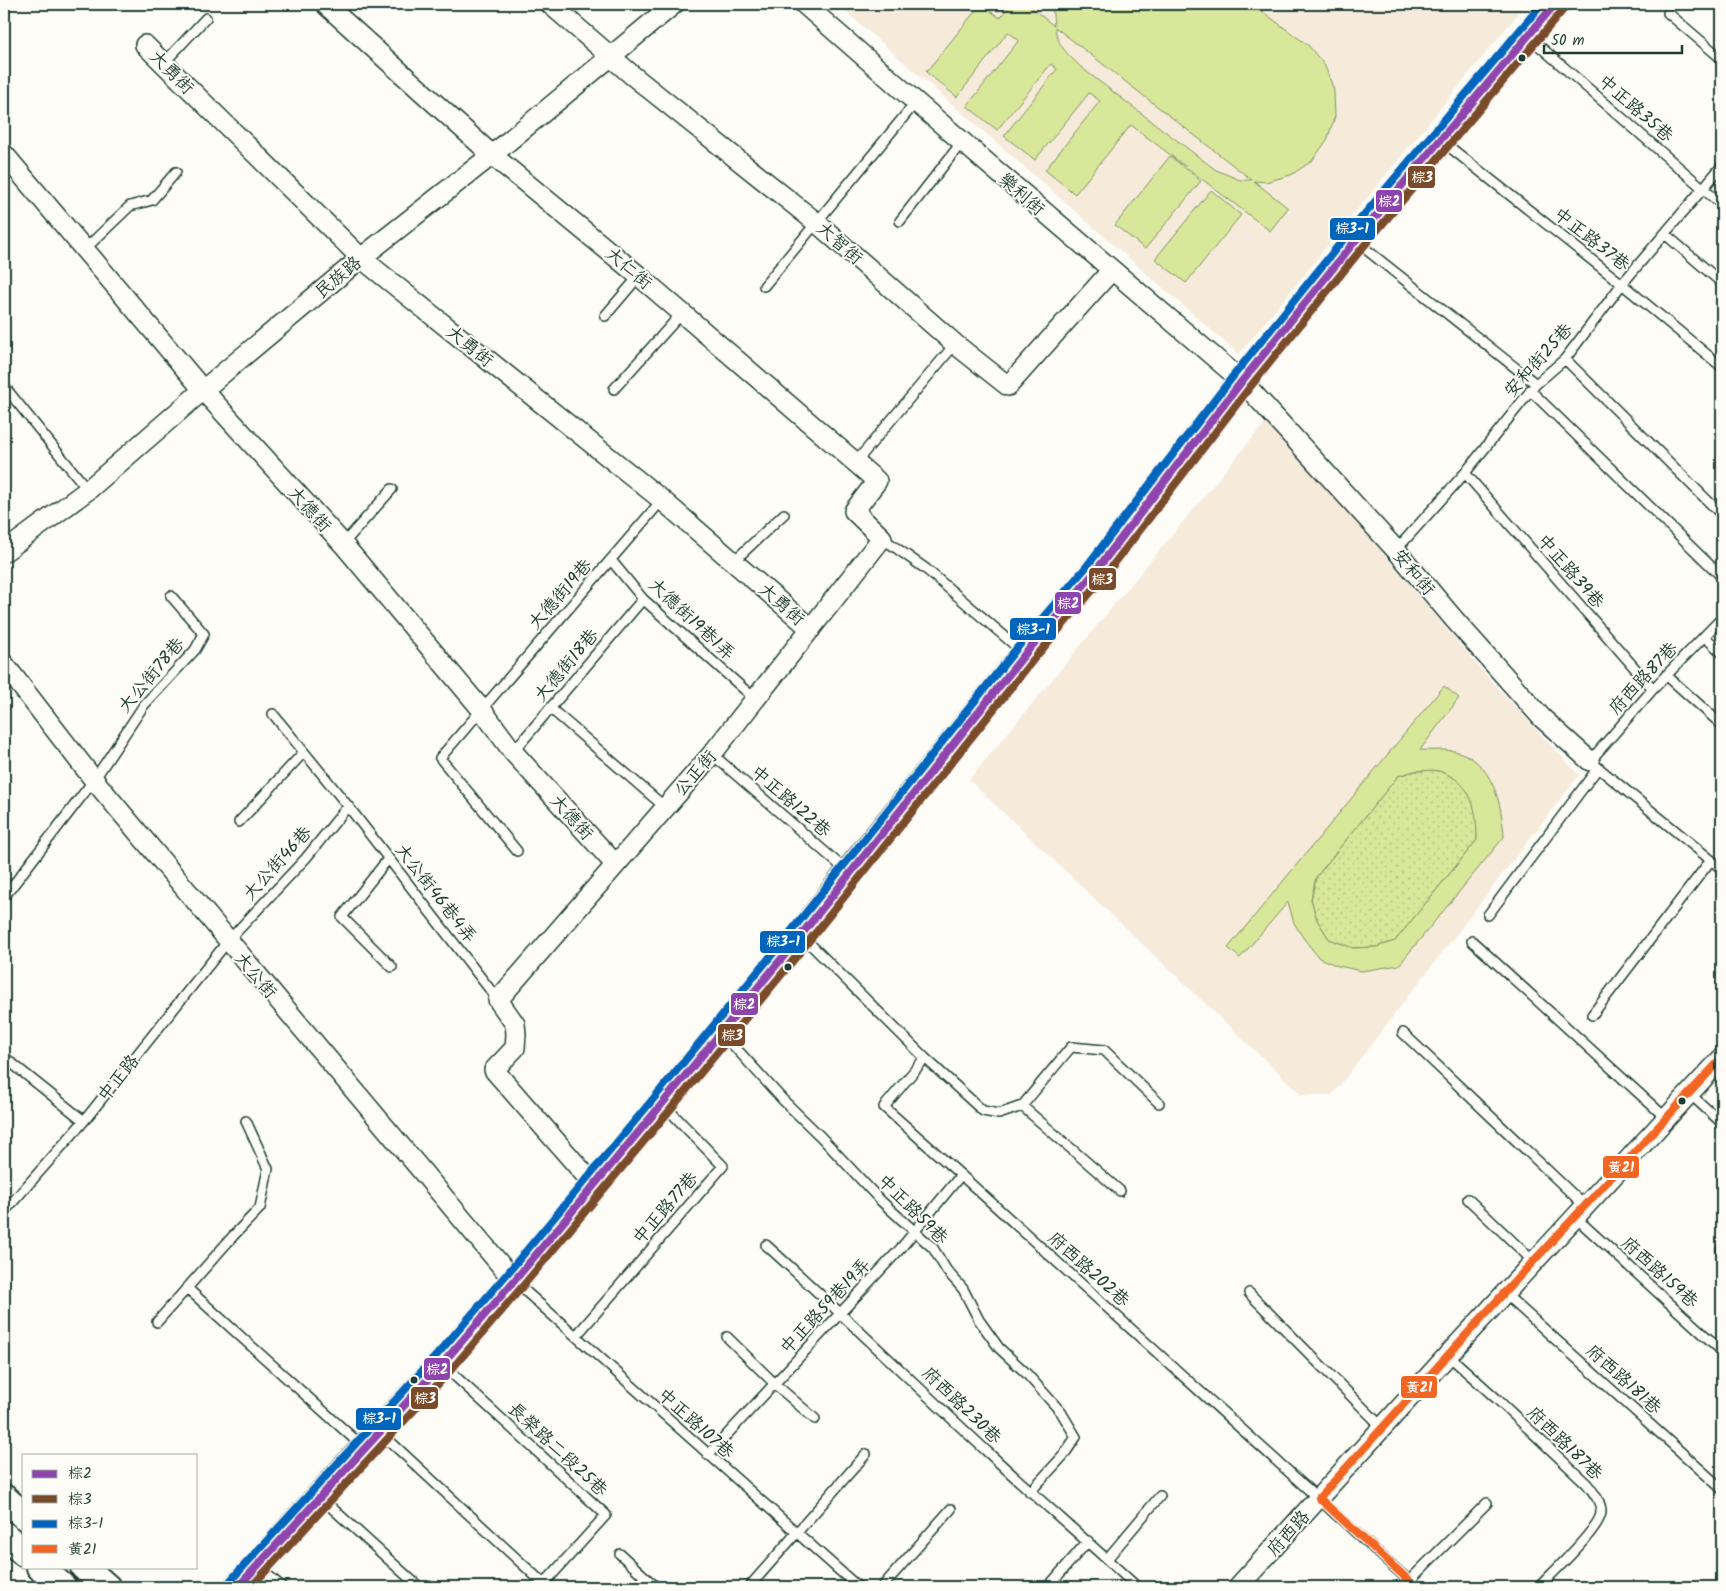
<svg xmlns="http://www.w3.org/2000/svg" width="1726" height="1591" viewBox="0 0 1726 1591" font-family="Kalam,'LXGW WenKai TC',sans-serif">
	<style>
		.built { fill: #f6ebda }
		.grass { fill: url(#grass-dots); stroke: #7c9267 }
		.pitch { fill: #d9e79a; stroke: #7c9267; fill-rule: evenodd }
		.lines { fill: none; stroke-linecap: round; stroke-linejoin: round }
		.lane-casing { stroke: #1f3d34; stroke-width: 12 }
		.street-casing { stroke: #1f3d34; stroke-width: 22 }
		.secondary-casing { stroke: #1f3d34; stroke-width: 30 }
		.lane { stroke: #fdfcf7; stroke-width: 9 }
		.street { stroke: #fdfcf7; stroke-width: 19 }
		.secondary { stroke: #fdfcf7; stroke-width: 26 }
		.bus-1-casing { stroke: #fdfcf7; stroke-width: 11 }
		.bus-2-casing { stroke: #fdfcf7; stroke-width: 11 }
		.bus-3-casing { stroke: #fdfcf7; stroke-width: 11 }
		.bus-4-casing { stroke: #fdfcf7; stroke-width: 11 }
		.bus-1 { stroke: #8e44ad; stroke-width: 8 }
		.bus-2 { stroke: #7a4b2a; stroke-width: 8 }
		.bus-3 { stroke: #0065bd; stroke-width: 8 }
		.bus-4 { stroke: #f26522; stroke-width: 8 }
		.bus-dot { fill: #1f3d34; stroke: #fdfcf7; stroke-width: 2 }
		.labels { text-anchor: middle; stroke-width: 4; stroke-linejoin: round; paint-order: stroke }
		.street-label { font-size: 18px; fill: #1f3d34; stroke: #fdfcf7 }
		.line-badge { stroke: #fdfcf7; stroke-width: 2 }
		.badge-label { font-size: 14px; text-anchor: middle; font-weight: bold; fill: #fff }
	</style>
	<defs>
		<pattern id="grass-dots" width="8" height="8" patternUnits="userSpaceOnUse" patternTransform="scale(1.25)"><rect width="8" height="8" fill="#d9e79a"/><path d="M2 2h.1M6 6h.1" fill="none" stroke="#bac785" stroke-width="1.8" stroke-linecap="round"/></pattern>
	</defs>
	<rect width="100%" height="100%" fill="#fdfcf7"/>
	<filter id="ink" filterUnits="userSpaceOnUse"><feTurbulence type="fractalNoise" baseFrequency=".02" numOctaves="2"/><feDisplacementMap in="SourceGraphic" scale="10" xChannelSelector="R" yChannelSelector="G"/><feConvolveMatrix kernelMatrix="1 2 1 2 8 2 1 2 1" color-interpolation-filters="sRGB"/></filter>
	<g filter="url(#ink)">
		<!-- built -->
		<path class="built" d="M837 4H1526L1239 354Z
			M1269 418 1485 674 1579 775 1332 1095H1302L969 780Z"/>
		<!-- grass -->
		<path class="grass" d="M1414 771C1423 771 1434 769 1442 772 1474 784 1477 810 1477 840L1395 941 1376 947 1353 948 1329 939 1317 920 1311 900 1316 877 1398 776Z"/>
		<!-- pitch -->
		<path class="pitch" d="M981 4 1000 18 1010 4H1027L1054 26 1052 4H1252L1309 46 1325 66 1334 90 1335 116 1327 140 1312 161 1291 175 1266 182 1254 181 1288 208 1270 231 1131 125 1075 194 1045 170 1100 101 1089 93 1035 160 1004 136 1057 69 1051 64 997 130 967 106 1019 40 1008 32 957 97 926 72ZM1055 27 1252 180H1240L1216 170 1087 72C1074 61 1056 46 1055 27Z
			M1170 156 1201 181 1145 249 1115 225Z
			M1211 190 1241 215 1186 283 1155 259Z
			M1444 686 1459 698 1420 750C1431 751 1445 749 1455 751 1493 760 1502 805 1504 837L1399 965 1362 971 1338 966 1319 958 1304 939 1294 923 1288 902 1240 958 1228 948ZM1414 771C1423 771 1434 769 1442 772 1473 784 1477 810 1477 840L1395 941 1376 947 1353 948 1329 939 1317 920 1311 899 1316 877 1398 776Z"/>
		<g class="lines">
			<!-- lane casing -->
			<g class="lane-casing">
				<path id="lane" d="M1668 13 1722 59
					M1529 37 1722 205
					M164 63 206 18
					M1442 141 1622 284 1722 367
					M900 221 962 142
					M1665 234 1722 283
					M1358 243 1536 384
					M84 250 130 206 152 200 176 172
					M764 286 916 102
					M605 316 639 276
					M1565 359 1722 515
					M4 386 88 490
					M614 389 682 313
					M1530 390 1722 577
					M856 462 955 344
					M1465 473 1653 689
					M882 538 926 569 1024 653
					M343 544 392 489
					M1396 550 1465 473 1536 384 1565 359 1622 284 1722 166
					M611 560 643 599 755 699
					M733 562 784 514
					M1722 618 1653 689 1590 761 1722 869
					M1704 636 1722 653
					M1666 675 1722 725
					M550 708 666 808
					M273 714 348 806 498 1000
					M513 752 643 599
					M712 754 848 872
					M239 822 304 752
					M517 851 440 758 662 500
					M388 859 342 917 392 967
					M4 897 94 780 144 705 195 650 204 634 171 596
					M1488 915 1598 768
					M803 937 925 1058 983 1111 999 1114 1022 1106 1071 1047 1104 1050 1159 1103
					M1472 941 1666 1118
					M1592 1015 1711 860
					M1403 1033 1585 1206
					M723 1034 783 1100 821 1137 881 1201 933 1248 947 1271 963 1289 979 1320 999 1348 1025 1372 1061 1412 1076 1437 1063 1456 1030 1492
					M4 1057 84 1121
					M925 1058 884 1107 961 1175 1416 1587
					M1690 1094 1722 1123
					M1022 1106 1120 1191
					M1468 1199 1534 1262
					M4 1212 84 1121 228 941 306 858 348 806
					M1576 1218 1722 1351
					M766 1245C843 1314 917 1387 993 1457 1040 1501 1090 1543 1137 1587
					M1721 1249 1722 1248
					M515 1282 858 1587
					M187 1288 363 1447
					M1249 1293 1383 1428
					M1504 1293 1722 1489
					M157 1322 234 1235 260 1208 268 1169 246 1121
					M576 1336 723 1166 664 1105
					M727 1337 775 1384 815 1419
					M1448 1355 1498 1400 1587 1484C1593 1492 1601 1501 1601 1512 1601 1528 1552 1573 1539 1587
					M444 1366 606 1515 541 1587
					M381 1433 544 1584
					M708 1455 901 1248 961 1175
					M321 1498 419 1587
					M620 1554 656 1587
					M1107 1559 1160 1496
					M259 1568 282 1587
					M1409 1581 1487 1503
					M749 1587 866 1454
					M882 1587 951 1509
					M1048 1587 1088 1541"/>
			</g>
			<!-- street casing -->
			<g class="street-casing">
				<path id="street" d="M325 4 492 155 639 276 877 481 854 511 882 538 712 754 498 1000 515 1024 516 1034 515 1048 494 1070 594 1185
					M550 4 632 75 817 223 955 344 1008 386 1111 271
					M804 4 916 102 1242 381 1396 550 1453 618 1542 718 1590 761
					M145 45 361 258 662 500 811 629
					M4 154 203 390 343 544 482 710 513 752 615 864
					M4 552 88 490 203 390 361 258 492 155 674 4
					M4 664 94 780 514 1281
					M1238 1587 1448 1355 1722 1058"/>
			</g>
			<!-- secondary casing -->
			<g class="secondary-casing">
				<path id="secondary" d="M4 1498 24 1516
					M4 1535 24 1553
					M40 1567 63 1587
					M84 1567 107 1587
					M238 1587 364 1448 442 1364 514 1281 662 1104 801 935 849 873 1025 654 1095 572 1242 381 1355 241 1555 4"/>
			</g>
			<!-- lane -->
			<use href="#lane" class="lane"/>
			<!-- street -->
			<use href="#street" class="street"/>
			<!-- secondary -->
			<use href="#secondary" class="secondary"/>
			<!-- bus-1 casing -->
			<g class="bus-1-casing">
				<path id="bus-1" d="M238 1587 442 1364 514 1281 662 1104 801 935 1025 654 1095 572 1242 381 1355 241 1555 4"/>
			</g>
			<!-- bus-2 casing -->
			<g class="bus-2-casing">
				<path id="bus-2" d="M251 1587 450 1371 522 1287 670 1110 809 941 1033 660 1103 578 1250 387 1363 247 1563 10"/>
			</g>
			<!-- bus-3 casing -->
			<g class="bus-3-casing">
				<path id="bus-3" d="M231 1580 435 1357 506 1275 654 1098 793 929 1017 648 1087 566 1234 375 1347 235 1542 4"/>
			</g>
			<!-- bus-4 casing -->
			<g class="bus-4-casing">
				<path id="bus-4" d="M1319 1498 1504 1293 1722 1058
					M1319 1498 1416 1587"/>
			</g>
			<!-- bus-1 -->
			<use href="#bus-1" class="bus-1"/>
			<!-- bus-2 -->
			<use href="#bus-2" class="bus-2"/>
			<!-- bus-3 -->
			<use href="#bus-3" class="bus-3"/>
			<!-- bus-4 -->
			<use href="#bus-4" class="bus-4"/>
		</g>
	</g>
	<!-- markers -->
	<g class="bus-dot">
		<circle cx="1522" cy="58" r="4.5"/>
		<circle cx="788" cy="967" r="4.5"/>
		<circle cx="1682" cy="1101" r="4.5"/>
		<circle cx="414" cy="1380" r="4.5"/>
	</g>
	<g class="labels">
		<!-- street labels -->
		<g class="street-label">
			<text transform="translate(172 72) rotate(45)" y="6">大勇街</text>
			<text transform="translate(1636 108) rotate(41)" y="6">中正路35巷</text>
			<text transform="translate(1022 194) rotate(41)" y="6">樂利街</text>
			<text transform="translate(1592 239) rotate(38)" y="6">中正路37巷</text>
			<text transform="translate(840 243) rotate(41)" y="6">大智街</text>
			<text transform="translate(629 268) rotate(40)" y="6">大仁街</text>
			<text transform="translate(338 277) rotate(-40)" y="6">民族路</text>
			<text transform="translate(470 346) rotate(39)" y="6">大勇街</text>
			<text transform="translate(1538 360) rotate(-48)" y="6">安和街25巷</text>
			<text transform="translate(310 509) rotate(48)" y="6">大德街</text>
			<text transform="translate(1571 571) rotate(49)" y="6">中正路39巷</text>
			<text transform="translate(1414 572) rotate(50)" y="6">安和街</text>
			<text transform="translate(560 594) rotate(-49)" y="6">大德街19巷</text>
			<text transform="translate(782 604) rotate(41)" y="6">大勇街</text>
			<text transform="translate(692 619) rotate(43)" y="6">大德街19巷1弄</text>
			<text transform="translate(566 665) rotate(-50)" y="6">大德街18巷</text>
			<text transform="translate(151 675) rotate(-50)" y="6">大公街78巷</text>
			<text transform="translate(1643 678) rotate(-47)" y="6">府西路87巷</text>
			<text transform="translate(695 773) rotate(-49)" y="6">公正街</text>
			<text transform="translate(791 801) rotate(41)" y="6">中正路122巷</text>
			<text transform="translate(572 817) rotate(48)" y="6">大德街</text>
			<text transform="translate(277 863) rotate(-48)" y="6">大公街46巷</text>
			<text transform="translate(436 893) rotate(52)" y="6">大公街46巷4弄</text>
			<text transform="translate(256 975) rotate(50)" y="6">大公街</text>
			<text transform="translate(118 1078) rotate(-51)" y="6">中正路</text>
			<text transform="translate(665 1208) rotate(-49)" y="6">中正路77巷</text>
			<text transform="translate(913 1209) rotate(45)" y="6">中正路59巷</text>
			<text transform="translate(1089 1269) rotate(42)" y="6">府西路202巷</text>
			<text transform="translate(1660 1272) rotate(42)" y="6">府西路159巷</text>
			<text transform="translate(825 1306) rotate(-47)" y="6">中正路59巷19弄</text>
			<text transform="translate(1624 1379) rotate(42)" y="6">府西路181巷</text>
			<text transform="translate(962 1405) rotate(44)" y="6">府西路230巷</text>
			<text transform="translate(696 1423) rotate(42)" y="6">中正路107巷</text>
			<text transform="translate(1565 1443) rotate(44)" y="6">府西路187巷</text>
			<text transform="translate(558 1449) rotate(43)" y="6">長榮路二段25巷</text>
			<text transform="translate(1288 1533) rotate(-48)" y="6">府西路</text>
		</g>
	</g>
	<g class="line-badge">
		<rect x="1407" y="165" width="29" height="24" rx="5" fill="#7a4b2a"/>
		<rect x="1375" y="189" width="28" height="24" rx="5" fill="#8e44ad"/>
		<rect x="1329" y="217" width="47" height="24" rx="5" fill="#0065bd"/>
		<rect x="1088" y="567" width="29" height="24" rx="5" fill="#7a4b2a"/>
		<rect x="1054" y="591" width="28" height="24" rx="5" fill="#8e44ad"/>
		<rect x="1009" y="617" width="48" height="24" rx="5" fill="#0065bd"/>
		<rect x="759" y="930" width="47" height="24" rx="5" fill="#0065bd"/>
		<rect x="730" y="992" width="29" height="24" rx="5" fill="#8e44ad"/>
		<rect x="717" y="1023" width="29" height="24" rx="5" fill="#7a4b2a"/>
		<rect x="1602" y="1155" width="38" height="24" rx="5" fill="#f26522"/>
		<rect x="423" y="1357" width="28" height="24" rx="5" fill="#8e44ad"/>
		<rect x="1400" y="1375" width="38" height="24" rx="5" fill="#f26522"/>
		<rect x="410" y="1386" width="29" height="24" rx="5" fill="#7a4b2a"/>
		<rect x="355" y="1407" width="47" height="24" rx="5" fill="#0065bd"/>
	</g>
	<g class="badge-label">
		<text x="1422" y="182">棕3</text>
		<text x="1389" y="206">棕2</text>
		<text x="1352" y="233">棕3-1</text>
		<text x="1102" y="584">棕3</text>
		<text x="1068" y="608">棕2</text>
		<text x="1033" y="634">棕3-1</text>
		<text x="783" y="946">棕3-1</text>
		<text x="744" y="1009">棕2</text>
		<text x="732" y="1040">棕3</text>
		<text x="1621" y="1172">黃21</text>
		<text x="437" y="1374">棕2</text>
		<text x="1419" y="1392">黃21</text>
		<text x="425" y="1403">棕3</text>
		<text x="379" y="1423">棕3-1</text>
	</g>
	<!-- margin -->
	<rect width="1726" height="1591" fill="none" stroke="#fdfcf7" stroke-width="20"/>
	<rect x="10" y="10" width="1706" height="1571" fill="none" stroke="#1f3d34" stroke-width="2" filter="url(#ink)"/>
	<!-- legend -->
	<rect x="22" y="1454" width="175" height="115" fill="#fdfcf7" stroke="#a4b0a9"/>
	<rect x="32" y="1470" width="25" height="8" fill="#8e44ad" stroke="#a4b0a9"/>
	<text x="68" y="1478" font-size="15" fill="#1f3d34">棕2</text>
	<rect x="32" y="1495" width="25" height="8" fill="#7a4b2a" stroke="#a4b0a9"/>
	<text x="68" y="1504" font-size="15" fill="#1f3d34">棕3</text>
	<rect x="32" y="1520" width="25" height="8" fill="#0065bd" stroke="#a4b0a9"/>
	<text x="68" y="1528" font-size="15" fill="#1f3d34">棕3-1</text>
	<rect x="32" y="1545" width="25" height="8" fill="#f26522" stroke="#a4b0a9"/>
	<text x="68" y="1554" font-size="15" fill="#1f3d34">黃21</text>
	<!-- scale -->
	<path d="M1544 45v8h138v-8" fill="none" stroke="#1f3d34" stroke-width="2.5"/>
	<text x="1551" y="45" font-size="15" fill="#1f3d34" stroke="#fdfcf7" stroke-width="4" paint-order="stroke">50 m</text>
</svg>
